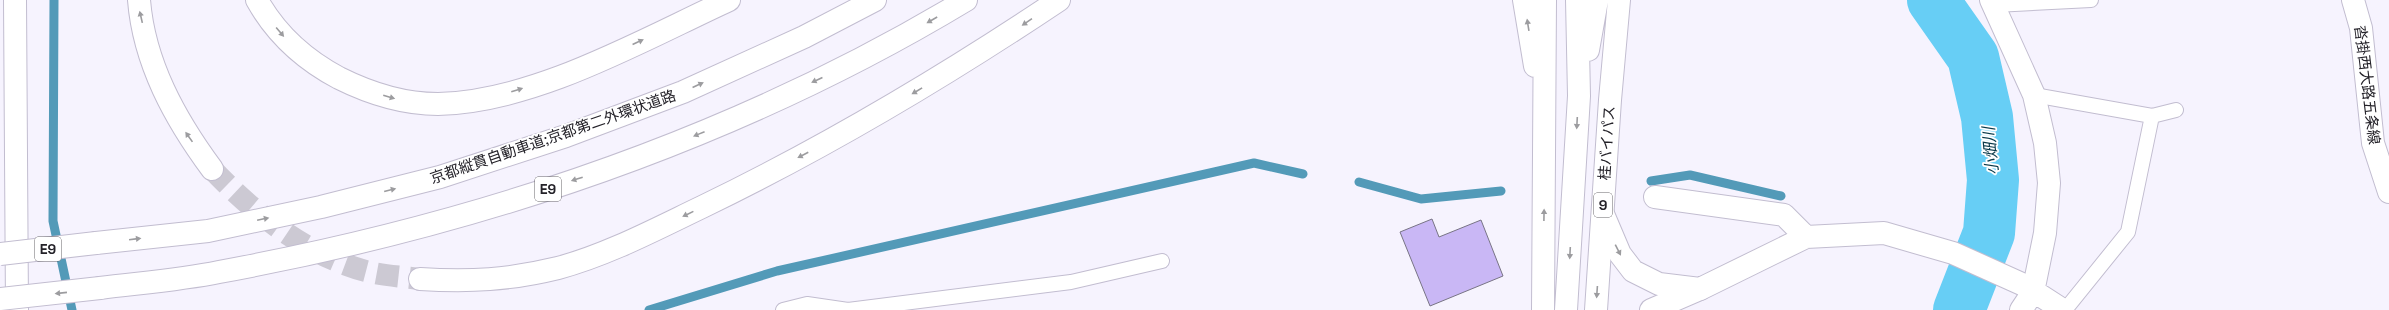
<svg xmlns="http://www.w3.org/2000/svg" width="2389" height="310" viewBox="0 0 2389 310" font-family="'Space Grotesk','Noto Sans JP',sans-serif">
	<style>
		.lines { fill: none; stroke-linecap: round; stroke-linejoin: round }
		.stream { stroke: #539ab8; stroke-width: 9 }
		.river { stroke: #67cef5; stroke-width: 52 }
		.building { fill: #c9b7f5; stroke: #787485 }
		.highway-tunnel { stroke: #ccc9d3; stroke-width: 22; stroke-dasharray: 22 11; stroke-linecap: butt }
		.lane-casing { stroke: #c2bdd0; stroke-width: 16 }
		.street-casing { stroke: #c2bdd0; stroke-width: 24 }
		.secondary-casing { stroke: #c2bdd0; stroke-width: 24 }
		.highway-casing { stroke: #c2bdd0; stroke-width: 24 }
		.lane { stroke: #fff; stroke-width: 14 }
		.street { stroke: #fff; stroke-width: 22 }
		.secondary { stroke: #fff; stroke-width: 22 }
		.highway { stroke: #fff; stroke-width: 22 }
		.highway-bridge-casing { stroke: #c2bdd0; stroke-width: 24; stroke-linecap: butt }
		.highway-bridge { stroke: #fff; stroke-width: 22 }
		.oneway { fill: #9c9c9f }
		.labels { text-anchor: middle; stroke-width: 3.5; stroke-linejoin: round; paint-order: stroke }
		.shield { fill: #fff; stroke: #666469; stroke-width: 1 }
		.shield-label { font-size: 14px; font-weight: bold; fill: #242229 }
		.street-label { font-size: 15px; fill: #242229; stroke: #fff }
		.water-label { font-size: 16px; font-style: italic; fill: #0a3a4a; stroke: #fff }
	</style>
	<rect width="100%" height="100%" fill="#f6f3fe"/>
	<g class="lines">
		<!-- stream -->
		<path class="stream" d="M54 0 53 221 72 310
			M1651 181 1690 175 1781 196
			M1359 182 1421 199 1501 191
			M649 310 777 271 1254 163 1303 174"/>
		<!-- river -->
		<path class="river" d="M1933 0 1973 57 1987 117 1993 180 1989 233 1959 310"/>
	</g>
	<!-- building -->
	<path class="building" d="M1432 219 1439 237 1481 220 1503 276 1430 306 1400 232Z"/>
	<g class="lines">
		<!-- highway-tunnel -->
		<path class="highway-tunnel" d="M212 169C254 214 313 260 374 273 389 276 405 277 420 279"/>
		<!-- lane casing -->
		<g class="lane-casing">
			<path id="lane" d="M1995 5 2091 0
				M2034 95 2152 116 2176 110
				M783 310 807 304 848 310 1071 282 1162 261
				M2065 310 2128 232 2152 116"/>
		</g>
		<!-- street casing -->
		<g class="street-casing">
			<path id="street" d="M15 0 17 310
				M1991 0 2034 95 2045 143 2049 183 2045 233 2033 292 2021 310
				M1655 197 1784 215 1806 237
				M1603 214 1620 254 1633 271 1659 284 1700 289 1806 237 1884 233 1953 253 2024 285 2063 310"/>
		</g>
		<!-- secondary casing -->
		<g class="secondary-casing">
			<path id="secondary" d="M2353 0 2361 28 2373 143 2389 192
				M1651 310 1700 289"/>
		</g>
		<!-- highway casing -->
		<g class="highway-casing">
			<path id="highway" d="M139 0C144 63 175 119 212 169
				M257 0C276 34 305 60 339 78 369 93 404 104 438 104 535 102 642 40 729 0
				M1524 0 1535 66
				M1588 50 1597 0
				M96 243 208 231 321 207 440 177 566 136 683 92 804 37 875 0
				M420 279C470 282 509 280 558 268 607 255 656 229 702 207 826 147 944 77 1059 0
				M100 288C139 283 180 280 219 272 480 224 737 138 966 0
				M1543 310 1545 0
				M1566 310 1579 96 1577 0
				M1596 310 1610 100 1619 0"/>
		</g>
		<!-- lane -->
		<use href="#lane" class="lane"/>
		<!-- street -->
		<use href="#street" class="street"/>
		<!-- secondary -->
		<use href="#secondary" class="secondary"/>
		<!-- highway -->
		<use href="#highway" class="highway"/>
		<!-- highway-bridge casing -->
		<g class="highway-bridge-casing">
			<path id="highway-bridge" d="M0 254 96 243
				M0 299 100 288"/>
		</g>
		<!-- highway-bridge -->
		<use href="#highway-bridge" class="highway-bridge"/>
	</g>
	<!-- one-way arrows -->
	<defs><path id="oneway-solid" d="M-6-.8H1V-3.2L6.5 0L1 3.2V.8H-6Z"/></defs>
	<g class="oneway">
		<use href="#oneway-solid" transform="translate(141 17) rotate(-103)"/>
		<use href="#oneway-solid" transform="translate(932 20) rotate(150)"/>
		<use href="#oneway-solid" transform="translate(1027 22) rotate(146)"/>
		<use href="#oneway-solid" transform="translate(1528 25) rotate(-99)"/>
		<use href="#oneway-solid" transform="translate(280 32) rotate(50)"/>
		<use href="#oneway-solid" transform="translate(638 42) rotate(-25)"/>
		<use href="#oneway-solid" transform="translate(817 80) rotate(155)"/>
		<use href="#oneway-solid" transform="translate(698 85) rotate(-25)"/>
		<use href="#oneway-solid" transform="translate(517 90) rotate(-17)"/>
		<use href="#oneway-solid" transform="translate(917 91) rotate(149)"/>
		<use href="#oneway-solid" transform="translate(389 97) rotate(16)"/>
		<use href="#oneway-solid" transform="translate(1577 123) rotate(93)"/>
		<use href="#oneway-solid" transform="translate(699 134) rotate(158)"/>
		<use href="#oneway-solid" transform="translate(189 137) rotate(-125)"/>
		<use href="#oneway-solid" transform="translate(803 155) rotate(152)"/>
		<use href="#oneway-solid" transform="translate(577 179) rotate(162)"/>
		<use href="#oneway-solid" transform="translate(390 190) rotate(-14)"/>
		<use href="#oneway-solid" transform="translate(688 214) rotate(154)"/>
		<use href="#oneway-solid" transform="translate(1544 215) rotate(-89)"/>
		<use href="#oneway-solid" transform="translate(263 219) rotate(-12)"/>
		<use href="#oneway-solid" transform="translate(135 239) rotate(-7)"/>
		<use href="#oneway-solid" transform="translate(1618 250) rotate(63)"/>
		<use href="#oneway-solid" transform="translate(1570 253) rotate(93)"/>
		<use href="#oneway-solid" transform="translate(1597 292) rotate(94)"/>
		<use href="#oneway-solid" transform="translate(61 293) rotate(174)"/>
	</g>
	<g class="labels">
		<!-- shield labels -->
		<g class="shield">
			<rect x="535" y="177" width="26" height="24" rx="3"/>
			<rect x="1594" y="193" width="18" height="24" rx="3"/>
			<rect x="35" y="237" width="26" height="24" rx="3"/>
		</g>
		<g class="shield-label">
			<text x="548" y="194">E9</text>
			<text x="1603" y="210">9</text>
			<text x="48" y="254">E9</text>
		</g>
		<!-- street labels -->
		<g class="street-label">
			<text transform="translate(2367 85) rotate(83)" y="5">沓掛西大路五条線</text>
			<text transform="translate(553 137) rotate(-19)" y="5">京都縦貫自動車道;京都第二外環状道路</text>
			<text transform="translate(1607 143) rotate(-86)" y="5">桂バイパス</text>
		</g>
		<!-- water labels -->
		<g class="water-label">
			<text transform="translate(1990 151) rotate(-95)" y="6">小畑川</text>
		</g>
	</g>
</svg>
